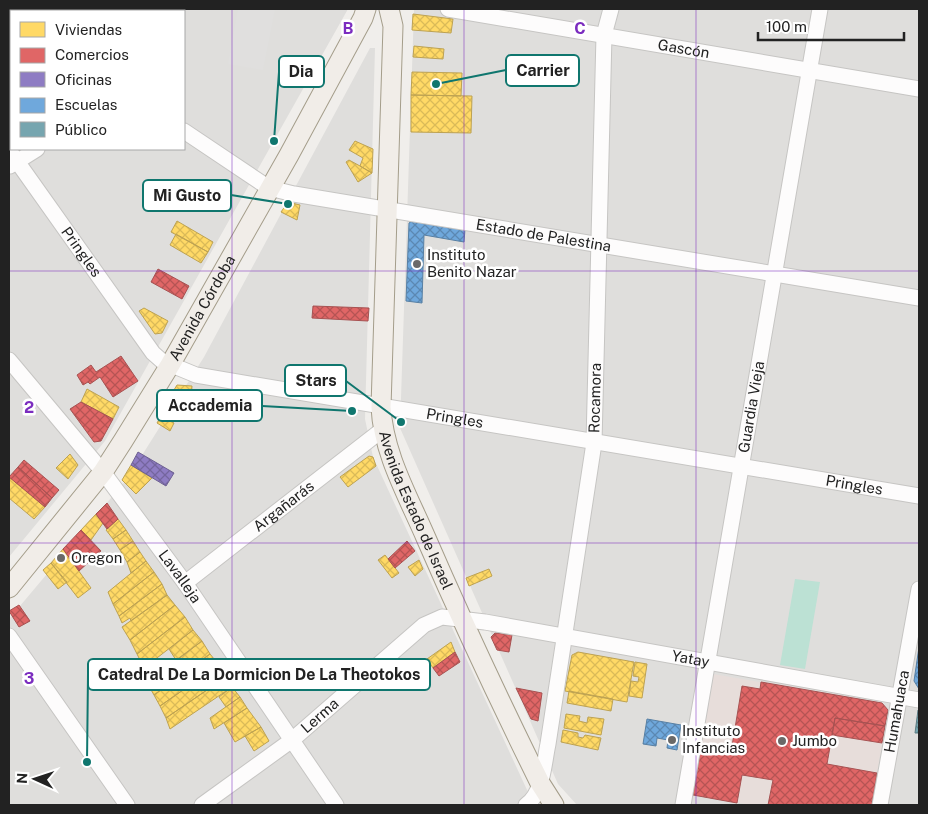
<svg xmlns="http://www.w3.org/2000/svg" width="928" height="814" viewBox="0 0 928 814" font-family="'Public Sans',sans-serif">
	<style>
		.residential { fill: #dfdedc; fill-rule: evenodd }
		.commercial { fill: #e7ddda }
		.pitch { fill: #bce1d4 }
		.parking { fill: #e0dfde }
		.homes { fill: url(#homes-cross-hatch); stroke: #bda252 }
		.shops { fill: url(#shops-cross-hatch); stroke: #a75252 }
		.offices { fill: url(#offices-cross-hatch); stroke: #6e6193 }
		.schools { fill: url(#schools-cross-hatch); stroke: #5880a4 }
		.public { fill: url(#public-cross-hatch); stroke: #5d7e85 }
		.lines { fill: none; stroke-linecap: round; stroke-linejoin: round }
		.minor-casing { stroke: #c6c5c3; stroke-width: 17 }
		.major-casing { stroke: #a49d8a; stroke-width: 21 }
		.minor { stroke: #fdfcfc; stroke-width: 15 }
		.major { stroke: #f1ede8; stroke-width: 19 }
		.grid { fill: none; stroke: #7b2cbf; stroke-width: 1; stroke-opacity: 0.55 }
		.poi-dot { fill: #6a6968; stroke: #fff; stroke-width: 2 }
		.labels { text-anchor: middle; stroke-width: 5; stroke-linejoin: round; paint-order: stroke }
		.street-label { font-size: 15px; fill: #222; stroke: #fff }
		.poi-label { font-size: 15px; fill: #222; stroke: #fff; text-anchor: start }
		.grid-label { font-size: 16px; text-anchor: middle; font-weight: bold; fill: #7b2cbf; stroke: #fff; stroke-width: 5; stroke-linejoin: round; paint-order: stroke }
		.leader { fill: none; stroke: #0f766e; stroke-width: 2 }
		.callout-dot { fill: #0f766e; stroke: #fff; stroke-width: 2 }
		.callout { fill: #fff; stroke: #0f766e; stroke-width: 2 }
		.callout-label { font-size: 16px; text-anchor: middle; font-weight: bold; fill: #222 }
	</style>
	<defs>
		<pattern id="homes-cross-hatch" width="8" height="8" patternUnits="userSpaceOnUse" patternTransform="scale(1.25)"><rect width="8" height="8" fill="#ffd966"/><path d="M0 0l8 8M0 8l8-8" fill="none" stroke="#daba58"/></pattern>
		<pattern id="shops-cross-hatch" width="8" height="8" patternUnits="userSpaceOnUse" patternTransform="scale(1.25)"><rect width="8" height="8" fill="#e06666"/><path d="M0 0l8 8M0 8l8-8" fill="none" stroke="#b55454"/></pattern>
		<pattern id="offices-cross-hatch" width="8" height="8" patternUnits="userSpaceOnUse" patternTransform="scale(1.25)"><rect width="8" height="8" fill="#8e7cc3"/><path d="M0 0l8 8M0 8l8-8" fill="none" stroke="#74659e"/></pattern>
		<pattern id="schools-cross-hatch" width="8" height="8" patternUnits="userSpaceOnUse" patternTransform="scale(1.25)"><rect width="8" height="8" fill="#6fa8dc"/><path d="M0 0l8 8M0 8l8-8" fill="none" stroke="#5b88b2"/></pattern>
		<pattern id="public-cross-hatch" width="8" height="8" patternUnits="userSpaceOnUse" patternTransform="scale(1.25)"><rect width="8" height="8" fill="#76a5af"/><path d="M0 0l8 8M0 8l8-8" fill="none" stroke="#60868e"/></pattern>
	</defs>
	<rect width="100%" height="100%" fill="#f0eeeb"/>
	<!-- residential -->
	<path class="residential" d="M9 9H348L105 441 9 557ZM11 11H184V149H11Z
		M414 9H919V805H577L558 784 400 428Z
		M370 48H375L365 419 373 457 534 805H9V619L127 479 204 357Z"/>
	<!-- commercial -->
	<path class="commercial" d="M713 674 882 703 888 710 832 735 882 743 872 805H751L693 795Z"/>
	<!-- pitch -->
	<path class="pitch" d="M795 579 820 582 805 669 780 665Z"/>
	<!-- parking -->
	<path class="parking" d="M238 9H275L263 70 228 64Z"/>
	<!-- homes -->
	<path class="homes" d="M413 14 453 19 451 33 412 30Z
		M414 46 444 49 443 59 413 57Z
		M412 72 462 73 461 96 411 95Z
		M411 95 472 96 471 133 411 132Z
		M355 141 373 149 372 173 360 166 363 158 349 150Z
		M349 160 360 166 372 173 358 182 346 162Z
		M288 202 300 205 297 220 281 212Z
		M177 221 213 242 208 252 171 232Z
		M176 234 208 252 201 263 170 245Z
		M144 308 168 321 162 333 155 334 139 311Z
		M177 385 192 386 190 412 178 411 166 403Z
		M87 389 119 407 113 419 81 402Z
		M161 416 174 423 170 431 157 423Z
		M70 454 78 465 68 479 56 468Z
		M369 456 373 457 376 466 348 487 340 477Z
		M131 465 152 478 136 494 122 480Z
		M9 476 45 507 34 519 9 498Z
		M96 514 103 523 91 540 81 530Z
		M118 519 126 530 113 539 106 530Z
		M126 530 133 541 120 550 113 539Z
		M133 541 140 552 127 562 120 550Z
		M63 549 91 588 78 598 51 563Z
		M140 552 146 561 131 573 127 562Z
		M385 555 399 573 392 578 378 560Z
		M419 560 423 569 415 576 408 567Z
		M146 561 154 572 113 604 108 592Z
		M51 563 67 582 58 589 43 570Z
		M489 569 492 576 469 586 466 578Z
		M154 572 162 584 119 616 113 604Z
		M162 584 167 595 131 621 130 618 122 623 119 616Z
		M167 595 175 605 130 640 122 627Z
		M175 605 185 617 137 654 130 640Z
		M185 617 193 630 144 668 137 654Z
		M193 630 202 641 176 660 169 649Z
		M202 641 210 654 154 695 147 683Z
		M451 642 455 652 433 668 427 659Z
		M578 652 634 662 627 702 565 691 572 655Z
		M210 654 219 665 160 706 154 695Z
		M635 662 647 664 642 698 629 696 631 681 638 682 639 677 633 676Z
		M219 665 226 677 166 718 160 706Z
		M226 677 232 687 170 729 166 718Z
		M232 687 240 697 226 707 219 697Z
		M569 691 613 699 611 711 567 703Z
		M240 697 247 708 214 729 210 718Z
		M247 708 261 727 235 742 224 723Z
		M566 714 580 716 579 721 587 723 588 717 604 719 601 735 564 728Z
		M261 727 269 741 254 751 245 736Z
		M563 730 578 733V737L583 738 585 735 601 738 598 750 561 742Z"/>
	<!-- shops -->
	<path class="shops" d="M158 269 189 286 182 299 151 282Z
		M313 306 369 308 368 321 312 318Z
		M121 356 138 381 113 397 100 377 90 384 88 382 83 385 77 375 91 365 96 372Z
		M81 402 113 419 101 441 94 442 70 409Z
		M24 460 59 490 52 498 18 467Z
		M18 467 52 498 45 507 9 477Z
		M107 503 118 519 107 529 96 514Z
		M81 530 101 551 79 571 63 549Z
		M407 541 415 551 395 568 388 559Z
		M19 605 30 621 19 627 9 611Z
		M495 633 512 635 509 652 497 650 491 637Z
		M455 652 460 662 439 676 433 668Z
		M761 682 882 703 888 710 885 726 835 718 827 764 877 773 872 805H768L773 780 742 775 737 803 693 795 701 747 731 752 742 686 760 689Z
		M516 688 542 693 538 721 531 719Z
		M835 718 885 726 882 743 832 735Z"/>
	<!-- offices -->
	<path class="offices" d="M138 452 174 473 166 486 131 465Z"/>
	<!-- schools -->
	<path class="schools" d="M415 219 465 229 464 242 424 235 422 303 406 301 409 223Z
		M919 647V689L914 681Z
		M647 719 681 725 677 750 667 748 668 740 657 738 656 746 643 744Z"/>
	<!-- public -->
	<path class="public" d="M918 710H919V733H915Z"/>
	<g class="lines">
		<!-- minor casing -->
		<g class="minor-casing">
			<g id="minor">
				<path id="s1" d="M448 9 919 89"/>
				<path d="M150 11V9"/>
				<path id="s2" d="M184 131 269 188 294 194 919 298"/>
				<path id="s3" d="M9 150 153 353 162 361 196 375 919 496"/>
				<path d="M10 166 37 149"/>
				<path id="s4" d="M9 360 103 472 185 583 336 805"/>
				<path id="s5" d="M185 583 382 430"/>
				<path d="M9 636 127 805"/>
				<path id="s6" d="M202 805 292 740 424 625 442 617 485 622 919 700"/>
				<path id="s7" d="M526 805C543 794 544 762 548 744L594 443 604 35 611 9"/>
				<path id="s8" d="M683 805 820 9"/>
				<path id="s9" d="M880 805 919 589"/>
			</g>
		</g>
		<!-- major casing -->
		<g class="major-casing">
			<g id="major">
				<path id="s10" d="M389 9 393 26 381 407C383 453 408 496 426 538 462 621 500 702 540 783L554 805"/>
				<path id="s11" d="M9 588 103 472 123 441 170 365 289 155 363 18 366 9"/>
			</g>
		</g>
		<!-- minor -->
		<use href="#minor" class="minor"/>
		<!-- major -->
		<use href="#major" class="major"/>
	</g>
	<!-- grid -->
	<path class="grid" d="M232 9V805M464 9V805M696 9V805M9 271H919M9 543H919"/>
	<!-- markers -->
	<g class="poi-dot">
		<circle cx="417" cy="264" r="5"/>
		<circle cx="61" cy="558" r="5"/>
		<circle cx="672" cy="740" r="5"/>
		<circle cx="782" cy="741" r="5"/>
	</g>
	<g class="labels">
		<!-- street labels -->
		<g class="street-label">
			<text dy="5" stroke="none"><textPath href="#s1" startOffset="239">Gascón</textPath></text>
			<text dy="5" stroke="none"><textPath href="#s2" startOffset="381">Estado de Palestina</textPath></text>
			<text dy="5" stroke="none"><textPath href="#s3" startOffset="125">Pringles</textPath></text>
			<text dy="5" stroke="none"><textPath href="#s11" startOffset="341">Avenida Córdoba</textPath></text>
			<text dy="5" stroke="none"><textPath href="#s7" startOffset="416">Rocamora</textPath></text>
			<text dy="5" stroke="none"><textPath href="#s8" startOffset="404">Guardia Vieja</textPath></text>
			<text dy="5" stroke="none"><textPath href="#s3" startOffset="560">Pringles</textPath></text>
			<text dy="5" stroke="none"><textPath href="#s3" startOffset="965">Pringles</textPath></text>
			<text dy="5" stroke="none"><textPath href="#s5" startOffset="125">Argañarás</textPath></text>
			<text dy="5" stroke="none"><textPath href="#s10" startOffset="508">Avenida Estado de Israel</textPath></text>
			<text dy="5" stroke="none"><textPath href="#s4" startOffset="276">Lavalleja</textPath></text>
			<text dy="5" stroke="none"><textPath href="#s6" startOffset="558">Yatay</textPath></text>
			<text dy="5" stroke="none"><textPath href="#s9" startOffset="95">Humahuaca</textPath></text>
			<text dy="5" stroke="none"><textPath href="#s6" startOffset="148">Lerma</textPath></text>
		</g>
		<!-- poi labels -->
		<g class="poi-label">
			<text x="427" y="260">Instituto<tspan x="427" dy="17">Benito Nazar</tspan></text>
			<text x="71" y="563">Oregon</text>
			<text x="682" y="736">Instituto<tspan x="682" dy="17">Infancias</tspan></text>
			<text x="792" y="746">Jumbo</text>
		</g>
	</g>
	<g class="grid-label">
		<text x="348" y="34">B</text>
		<text x="580" y="34">C</text>
		<text x="29" y="413">2</text>
		<text x="29" y="684">3</text>
	</g>
	<!-- callouts -->
	<path class="leader" d="M436 84L506 70M274 141L279 72M288 204L231 195M401 422L346 381M352 411L262 406M87 762L88 674"/>
	<g class="callout-dot">
		<circle cx="436" cy="84" r="5"/>
		<circle cx="274" cy="141" r="5"/>
		<circle cx="288" cy="204" r="5"/>
		<circle cx="401" cy="422" r="5"/>
		<circle cx="352" cy="411" r="5"/>
		<circle cx="87" cy="762" r="5"/>
	</g>
	<g class="callout">
		<rect x="506" y="55" width="73" height="31" rx="5"/>
		<rect x="279" y="56" width="45" height="31" rx="5"/>
		<rect x="143" y="180" width="88" height="31" rx="5"/>
		<rect x="285" y="365" width="61" height="31" rx="5"/>
		<rect x="157" y="390" width="105" height="31" rx="5"/>
		<rect x="88" y="659" width="342" height="31" rx="5"/>
	</g>
	<g class="callout-label">
		<text x="543" y="76">Carrier</text>
		<text x="301" y="77">Dia</text>
		<text x="187" y="201">Mi Gusto</text>
		<text x="316" y="386">Stars</text>
		<text x="210" y="411">Accademia</text>
		<text x="259" y="680">Catedral De La Dormicion De La Theotokos</text>
	</g>
	<!-- border -->
	<rect width="928" height="814" fill="none" stroke="#222222" stroke-width="20"/>
	<!-- legend -->
	<rect x="10" y="10" width="175" height="140" fill="#ffffff" stroke="#a7a7a7"/>
	<rect x="20" y="22" width="25" height="15" fill="#ffd966" stroke="#a7a7a7"/>
	<text x="55" y="35" font-size="15" fill="#222222">Viviendas</text>
	<rect x="20" y="48" width="25" height="15" fill="#e06666" stroke="#a7a7a7"/>
	<text x="55" y="60" font-size="15" fill="#222222">Comercios</text>
	<rect x="20" y="72" width="25" height="15" fill="#8e7cc3" stroke="#a7a7a7"/>
	<text x="55" y="85" font-size="15" fill="#222222">Oficinas</text>
	<rect x="20" y="98" width="25" height="15" fill="#6fa8dc" stroke="#a7a7a7"/>
	<text x="55" y="110" font-size="15" fill="#222222">Escuelas</text>
	<rect x="20" y="122" width="25" height="15" fill="#76a5af" stroke="#a7a7a7"/>
	<text x="55" y="135" font-size="15" fill="#222222">Público</text>
	<!-- north arrow -->
	<g transform="translate(35 779) rotate(273)" stroke="#ffffff" stroke-width="4" paint-order="stroke">
	<path d="M0-4L9 19L0 12L-9 19Z" fill="#222222"/>
	<text y="-8" font-size="14" font-weight="bold" text-anchor="middle" fill="#222222">N</text>
	</g>
	<!-- scale -->
	<path d="M758 32v8h146v-8" fill="none" stroke="#222222" stroke-width="2.5"/>
	<text x="766" y="32" font-size="15" fill="#222222" stroke="#ffffff" stroke-width="4" paint-order="stroke">100 m</text>
</svg>
